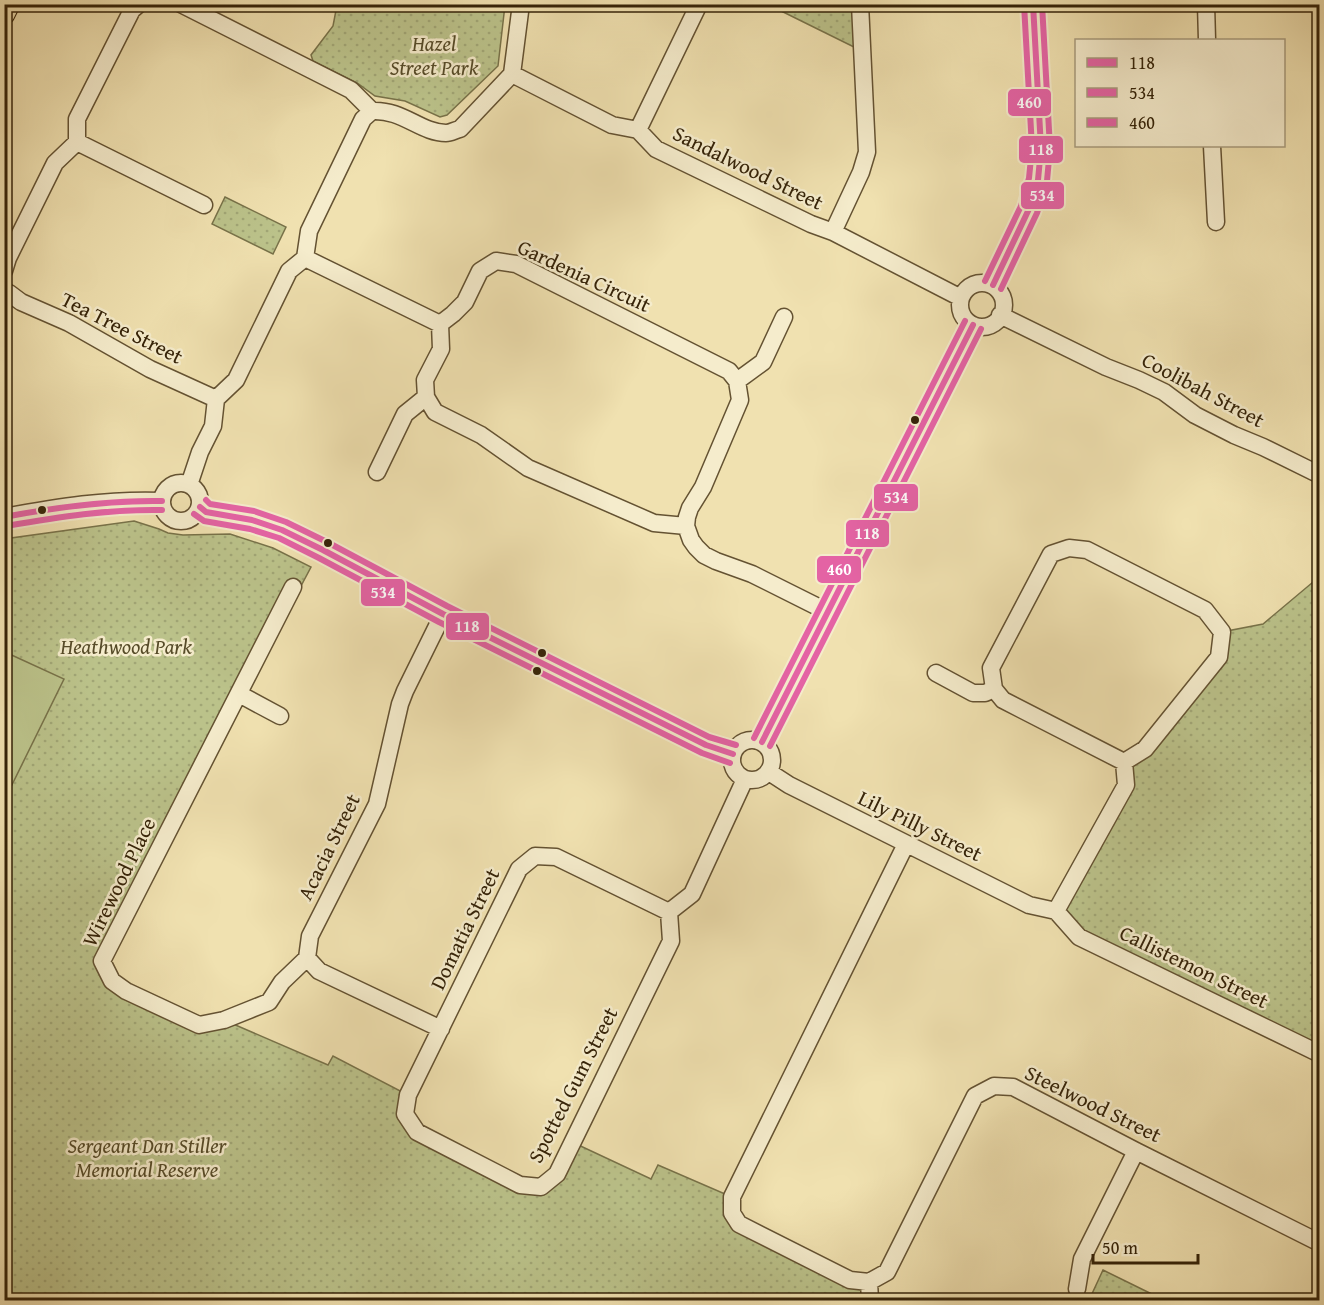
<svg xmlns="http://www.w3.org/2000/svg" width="1324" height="1305" viewBox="0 0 1324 1305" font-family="'Gentium Book Plus',serif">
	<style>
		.park { fill: url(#park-dots); stroke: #787249; stroke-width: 1.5 }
		.garden { fill: #bbc28a; stroke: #787249; stroke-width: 1.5 }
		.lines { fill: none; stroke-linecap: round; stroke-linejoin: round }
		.minor-casing { stroke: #645232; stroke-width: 19 }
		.major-casing { stroke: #352308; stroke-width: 23 }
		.minor { stroke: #f5eccc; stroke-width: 16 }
		.major { stroke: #f0e1b0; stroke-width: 21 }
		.bus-1-casing { stroke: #f5eccc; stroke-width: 10 }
		.bus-2-casing { stroke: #f5eccc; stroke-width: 10 }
		.bus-3-casing { stroke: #f5eccc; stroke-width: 10 }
		.bus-1 { stroke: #e463a4; stroke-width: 6 }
		.bus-2 { stroke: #e463a4; stroke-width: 6 }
		.bus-3 { stroke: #e463a4; stroke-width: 6 }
		.bus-dot { fill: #352308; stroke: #f5eccc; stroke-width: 2 }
		.labels { text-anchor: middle; stroke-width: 5; stroke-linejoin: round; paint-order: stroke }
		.park-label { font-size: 21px; font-style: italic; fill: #564b28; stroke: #f5eccc }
		.street-label { font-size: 21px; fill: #352308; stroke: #f5eccc }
		.line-badge { stroke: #f5eccc; stroke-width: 2 }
		.badge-label { font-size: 16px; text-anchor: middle; font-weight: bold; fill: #fff }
	</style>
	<defs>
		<pattern id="park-dots" width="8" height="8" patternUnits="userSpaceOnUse" patternTransform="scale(1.5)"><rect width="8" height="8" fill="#bbc28a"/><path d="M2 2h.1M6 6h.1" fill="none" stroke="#a1a676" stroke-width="1.8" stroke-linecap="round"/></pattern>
	</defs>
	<rect width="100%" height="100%" fill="#f0e1b0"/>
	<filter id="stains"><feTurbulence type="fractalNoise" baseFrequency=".00333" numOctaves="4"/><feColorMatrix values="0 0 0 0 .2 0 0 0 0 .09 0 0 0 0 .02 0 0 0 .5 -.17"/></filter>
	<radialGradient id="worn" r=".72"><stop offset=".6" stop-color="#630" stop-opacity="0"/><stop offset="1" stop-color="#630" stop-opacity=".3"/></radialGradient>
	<!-- park -->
	<path class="park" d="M337 5H505L498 66 447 115 440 117 405 101 375 96 357 83 313 61 311 55 333 26Z
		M769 5H860L862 51Z
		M225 197 286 227 273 254 212 224Z
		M134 521 159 529 168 533 183 535 230 534 273 548 311 567 110 947 112 981 199 1025 224 1020 328 1065 333 1056 408 1095 417 1132 541 1186 572 1142 651 1179 658 1165 732 1197V1213L869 1282 870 1300H5L4 539Z
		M1319 577V1054L1079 937 1056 911 1126 785 1124 762 1219 657 1222 632 1263 624Z
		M1103 1270 1164 1300H1071L1090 1298Z"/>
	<!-- garden -->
	<path class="garden" d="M5 652 64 679 5 799Z"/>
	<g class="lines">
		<!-- minor casing -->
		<g class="minor-casing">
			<path id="minor" d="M181 4 351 90 372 111C402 109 421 133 446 133 451 133 455 130 460 129L512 74
				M1206 4 1207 40
				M512 74 612 125 638 130 656 149 811 224 833 232 961 298
				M512 74 521 4
				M638 130 699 4
				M77 142 204 205
				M1212 146 1216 222
				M833 232 861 172 867 152 860 4
				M305 258 440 324
				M4 271 8 258 55 163 77 142V119L132 10 139 4
				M960 305a22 22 0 1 1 44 0a22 22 0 1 1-44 0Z
				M993 285 1029 209 1038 180 1041 148 1033 4
				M9 293 21 302 69 323 150 369 216 399
				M1000 315 1106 367 1139 380 1164 392 1195 415 1234 435 1263 447 1320 475
				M737 381 763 362 784 317
				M377 472 405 414 426 397
				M162 502a19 19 0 1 1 38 0a19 19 0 1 1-38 0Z
				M189 485 200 452 213 426 216 399 236 380 289 271 305 258 309 231 363 119 372 111
				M200 507 206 512 252 520 282 530 323 550 443 614 706 745 733 754
				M4 517C59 507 106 499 162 501
				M686 526 654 523 528 468 481 435 435 412 426 397 425 380 441 349 440 324 453 314 465 302 480 271 496 261 516 264 729 371 737 381 740 400 703 487 690 508 687 517 686 526 691 540 696 547 704 555 716 561 752 574 828 612
				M293 587 102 961 112 981 126 991 199 1025 224 1020 269 1002 282 982 307 958
				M936 673 973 693H985L994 689
				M239 694 280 716
				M732 760a20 20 0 1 1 40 0a20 20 0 1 1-40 0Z
				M762 742 973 325
				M769 772 789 785 1029 905 1056 911
				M906 844 732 1197V1213L739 1224 850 1280 869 1282 887 1272 975 1096 994 1086 1013 1087 1136 1151 1320 1243
				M1056 911 1126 785 1124 762 1145 749 1219 657 1222 632 1205 610 1087 550 1069 548 1051 554 991 668 994 689 1003 700 1124 762
				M1056 911 1079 937 1320 1054
				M669 912 556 857 535 856 519 869 408 1095 405 1114 417 1132 520 1185 541 1187 557 1174 671 941 669 912 692 894 745 779
				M441 1029 319 971 307 958 310 936 377 804 400 704 405 691 443 614
				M869 1282 870 1300
				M1077 1289 1082 1259 1136 1151"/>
		</g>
		<!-- major casing -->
		<g class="major-casing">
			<path id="major" d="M4 14 9 4"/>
		</g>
		<!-- minor -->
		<use href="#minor" class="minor"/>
		<!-- major -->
		<use href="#major" class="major"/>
		<!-- bus-1 casing -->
		<g class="bus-1-casing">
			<path id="bus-1" d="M993 285 1029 209 1038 180 1041 148 1033 4
				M200 507 206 512 252 520 282 530 323 550 443 614 706 745 733 754
				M4 517C57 507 109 500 162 501
				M762 742 973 325"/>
		</g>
		<!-- bus-2 casing -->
		<g class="bus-2-casing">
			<path id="bus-2" d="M1001 289 1037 213 1047 181 1050 148 1042 4
				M194 514 204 521 250 529 279 538 319 558 439 622 702 753 730 763
				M6 526C58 517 109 509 162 510
				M770 746 981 329"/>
		</g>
		<!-- bus-3 casing -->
		<g class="bus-3-casing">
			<path id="bus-3" d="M985 281 1021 206 1029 178 1032 148 1024 4
				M206 500 210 504 254 511 286 522 327 542 447 606 709 737 736 745
				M754 738 965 321"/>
		</g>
		<!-- bus-1 -->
		<use href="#bus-1" class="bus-1"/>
		<!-- bus-2 -->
		<use href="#bus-2" class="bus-2"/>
		<!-- bus-3 -->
		<use href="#bus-3" class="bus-3"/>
	</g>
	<!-- markers -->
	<g class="bus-dot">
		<circle cx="915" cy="420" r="5"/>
		<circle cx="42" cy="510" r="5"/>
		<circle cx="328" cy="543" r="5"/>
		<circle cx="542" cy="653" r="5"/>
		<circle cx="537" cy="671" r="5"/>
	</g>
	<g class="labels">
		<!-- park labels -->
		<g class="park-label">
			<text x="434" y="51">Hazel<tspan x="434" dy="24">Street Park</tspan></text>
			<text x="126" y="654">Heathwood Park</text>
			<text x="147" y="1153">Sergeant Dan Stiller<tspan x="147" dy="24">Memorial Reserve</tspan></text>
		</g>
		<!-- street labels -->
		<g class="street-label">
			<text transform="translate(748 168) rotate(26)" y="7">Sandalwood Street</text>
			<text transform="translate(584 276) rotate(25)" y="7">Gardenia Circuit</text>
			<text transform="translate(122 328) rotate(27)" y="7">Tea Tree Street</text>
			<text transform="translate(1203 390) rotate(28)" y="7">Coolibah Street</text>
			<text transform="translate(920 826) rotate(26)" y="7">Lily Pilly Street</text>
			<text transform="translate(329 847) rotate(-64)" y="7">Acacia Street</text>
			<text transform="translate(119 882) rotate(-64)" y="7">Wirewood Place</text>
			<text transform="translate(465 929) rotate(-64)" y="7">Domatia Street</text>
			<text transform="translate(1194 967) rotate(26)" y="7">Callistemon Street</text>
			<text transform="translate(573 1085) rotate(-63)" y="7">Spotted Gum Street</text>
			<text transform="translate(1093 1104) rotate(26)" y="7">Steelwood Street</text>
		</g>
	</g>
	<g class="line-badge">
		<rect x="1007" y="88" width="45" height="29" rx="6" fill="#e463a4"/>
		<rect x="1018" y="135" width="46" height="29" rx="6" fill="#e463a4"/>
		<rect x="1020" y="181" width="45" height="29" rx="6" fill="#e463a4"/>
		<rect x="873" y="483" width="46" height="29" rx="6" fill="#e463a4"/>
		<rect x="845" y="519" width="45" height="29" rx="6" fill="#e463a4"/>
		<rect x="816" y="555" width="46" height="29" rx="6" fill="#e463a4"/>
		<rect x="360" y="578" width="46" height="29" rx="6" fill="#e463a4"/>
		<rect x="445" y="612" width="45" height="29" rx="6" fill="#e463a4"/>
	</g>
	<g class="badge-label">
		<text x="1029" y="108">460</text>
		<text x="1041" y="155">118</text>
		<text x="1042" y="201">534</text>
		<text x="896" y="503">534</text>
		<text x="867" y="539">118</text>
		<text x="839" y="575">460</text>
		<text x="383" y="598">534</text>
		<text x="467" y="632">118</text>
	</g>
	<!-- margin -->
	<rect width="1324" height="1305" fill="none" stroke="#f0e1b0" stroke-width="24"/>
	<rect x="6" y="6" width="1312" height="1293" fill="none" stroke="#352308" stroke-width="3"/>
	<rect x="12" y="12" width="1300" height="1281" fill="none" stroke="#352308" stroke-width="1.5"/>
	<!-- legend -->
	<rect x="1075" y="39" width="210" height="108" fill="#f5eccc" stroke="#a89c7e" stroke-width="1.5"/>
	<rect x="1087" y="58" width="30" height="9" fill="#e463a4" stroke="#a89c7e" stroke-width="1.5"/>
	<text x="1129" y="69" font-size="18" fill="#352308">118</text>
	<rect x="1087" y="88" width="30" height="9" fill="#e463a4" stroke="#a89c7e" stroke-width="1.5"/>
	<text x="1129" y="99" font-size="18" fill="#352308">534</text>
	<rect x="1087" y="118" width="30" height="9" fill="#e463a4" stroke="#a89c7e" stroke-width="1.5"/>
	<text x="1129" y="129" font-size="18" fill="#352308">460</text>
	<!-- scale -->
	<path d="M1093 1254v9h105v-9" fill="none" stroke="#352308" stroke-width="3"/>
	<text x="1102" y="1254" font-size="18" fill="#352308" stroke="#f5eccc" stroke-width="4.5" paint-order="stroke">50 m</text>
	<rect width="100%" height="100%" filter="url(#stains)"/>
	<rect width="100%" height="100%" fill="url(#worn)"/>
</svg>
